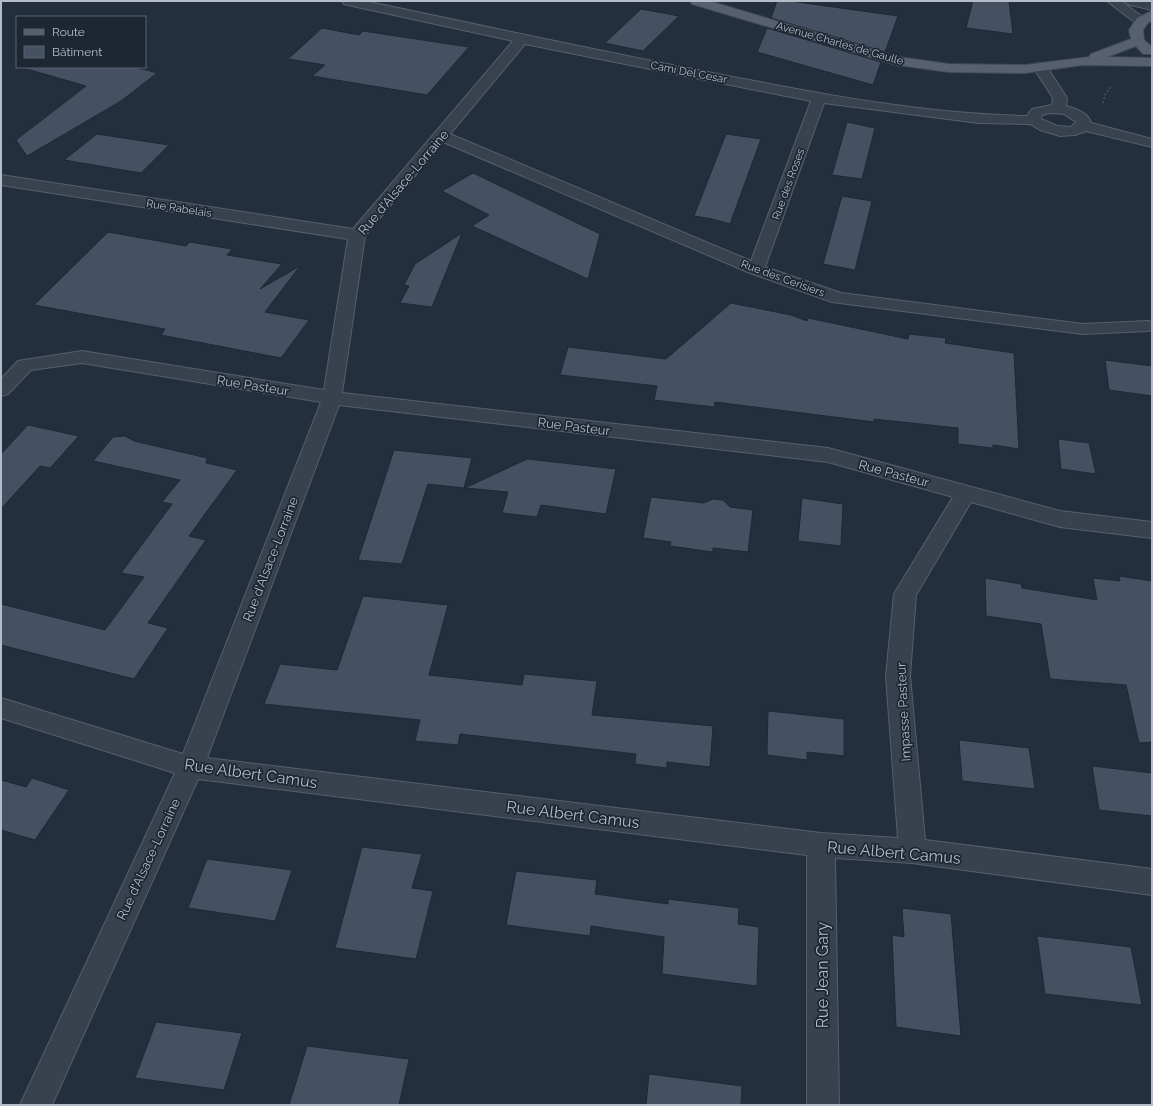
<svg xmlns="http://www.w3.org/2000/svg" width="1153" height="1106" font-family="Raleway,sans-serif">
  <rect width="100%" height="100%" fill="#242f3e"/>
  <g fill="#455162" stroke="#1f2835">
    <path d="M 777,1 L 790,1 L 898,16 L 885,52 L 771,18 Z"/>
    <path d="M 973,1 L 1009,1 L 1013,34 L 966,28 Z"/>
    <path d="M 641,9 L 679,16 L 643,51 L 605,43 Z"/>
    <path d="M 322,28 L 359,35 L 363,31 L 469,47 L 427,95 L 312,76 L 325,65 L 288,59 Z"/>
    <path d="M 767,28 L 881,62 L 873,85 L 757,52 Z"/>
    <path d="M 20,67 L 135,67 L 157,73 L 121,101 L 27,156 L 16,140 L 86,86 Z"/>
    <path d="M 847,122 L 875,128 L 862,179 L 832,175 Z"/>
    <path d="M 97,134 L 169,145 L 141,173 L 64,160 Z"/>
    <path d="M 726,134 L 761,139 L 730,224 L 712,219 L 694,216 Z"/>
    <path d="M 473,173 L 600,234 L 588,279 L 472,226 L 489,215 L 442,191 Z"/>
    <path d="M 842,196 L 872,201 L 855,270 L 823,264 Z"/>
    <path d="M 108,232 L 186,246 L 190,242 L 232,249 L 227,255 L 282,264 L 260,289 L 300,266 L 265,312 L 309,320 L 281,358 L 161,335 L 165,329 L 34,305 Z"/>
    <path d="M 462,233 L 432,307 L 400,303 L 409,286 L 404,285 L 415,264 Z"/>
    <path d="M 731,303 L 791,315 L 807,321 L 808,318 L 908,339 L 909,334 L 946,338 L 945,343 L 1014,353 L 1019,449 L 993,445 L 993,448 L 958,444 L 958,428 L 874,419 L 874,422 L 715,402 L 714,407 L 654,400 L 657,386 L 560,375 L 568,347 L 666,359 Z"/>
    <path d="M 1105,360 L 1152,366 L 1152,396 L 1109,390 Z"/>
    <path d="M 28,425 L 79,436 L 50,468 L 40,466 L 1,509 L 1,454 Z"/>
    <path d="M 125,436 L 134,441 L 207,458 L 206,463 L 237,470 L 189,536 L 206,540 L 148,623 L 168,628 L 134,679 L 1,645 L 1,604 L 105,630 L 144,577 L 121,573 L 172,504 L 162,502 L 180,480 L 93,461 L 113,437 Z"/>
    <path d="M 1058,439 L 1089,443 L 1096,474 L 1061,469 Z"/>
    <path d="M 394,450 L 472,458 L 464,488 L 428,484 L 402,564 L 358,560 Z"/>
    <path d="M 527,459 L 616,469 L 606,514 L 541,505 L 537,517 L 502,513 L 508,492 L 465,488 Z"/>
    <path d="M 651,497 L 704,503 L 713,499 L 723,500 L 730,507 L 753,510 L 748,552 L 713,548 L 713,552 L 670,546 L 671,542 L 643,538 Z"/>
    <path d="M 802,498 L 843,504 L 841,546 L 798,541 Z"/>
    <path d="M 1119,576 L 1152,581 L 1152,742 L 1139,743 L 1126,685 L 1050,679 L 1041,624 L 986,616 L 985,578 L 1021,584 L 1022,588 L 1097,600 L 1093,578 L 1120,581 Z"/>
    <path d="M 363,596 L 448,605 L 429,675 L 522,685 L 524,674 L 597,681 L 592,715 L 713,726 L 710,767 L 667,762 L 667,768 L 635,764 L 636,754 L 460,734 L 458,745 L 415,741 L 420,720 L 264,704 L 280,664 L 337,670 Z"/>
    <path d="M 768,711 L 844,719 L 844,756 L 807,752 L 807,760 L 767,755 Z"/>
    <path d="M 959,740 L 1029,748 L 1035,789 L 962,781 Z"/>
    <path d="M 1092,766 L 1152,773 L 1152,816 L 1099,810 Z"/>
    <path d="M 32,778 L 69,790 L 35,840 L 1,830 L 1,780 L 26,787 Z"/>
    <path d="M 362,847 L 422,854 L 412,888 L 433,891 L 416,959 L 335,948 Z"/>
    <path d="M 207,859 L 292,870 L 275,921 L 188,908 Z"/>
    <path d="M 516,871 L 597,880 L 595,894 L 668,904 L 668,899 L 739,908 L 738,924 L 759,927 L 757,986 L 662,974 L 664,937 L 591,926 L 590,936 L 506,925 Z"/>
    <path d="M 902,908 L 951,914 L 961,1036 L 896,1027 L 892,935 L 904,937 Z"/>
    <path d="M 1037,936 L 1131,947 L 1142,1005 L 1045,994 Z"/>
    <path d="M 156,1022 L 242,1033 L 224,1090 L 135,1078 Z"/>
    <path d="M 307,1046 L 409,1059 L 399,1105 L 289,1105 Z"/>
    <path d="M 649,1074 L 742,1086 L 741,1105 L 646,1105 Z"/>
  </g>
  <g fill="none" stroke-linecap="round" stroke-linejoin="round">
    <g stroke="#565f6c" stroke-width="2">
      <g id="minor">
        <path d="M 342,1 L 365,1 C 478,25 590,49 703,71 C 810,92 918,114 1027,116 L 1032,109 L 1052,105 L 1053,98 L 1033,67 L 1035,64 L 1040,63 L 1045,64 L 1067,98 L 1066,106 C 1076,109 1089,113 1091,123 L 1152,139 L 1152,147 L 1086,131 L 1075,135 L 1060,136 L 1040,130 L 1030,124 L 979,123 L 824,103 L 765,267 L 841,293 L 1083,324 L 1148,321 L 1152,322 L 1152,330 L 1148,331 L 1083,334 L 832,302 L 750,273 L 443,142 L 365,236 L 342,393 L 828,448 L 1060,511 L 1152,522 L 1152,538 L 1060,527 L 971,502 L 916,595 L 910,676 L 925,840 L 1152,869 L 1152,895 L 912,863 L 835,858 L 839,1105 L 807,1105 L 807,855 L 198,779 L 52,1105 L 20,1105 L 175,773 L 1,718 L 1,698 L 183,754 L 321,402 L 82,363 L 31,370 L 8,394 L 1,396 L 1,379 L 18,361 L 82,351 L 324,390 L 348,239 L 1,185 L 1,175 L 353,229 L 513,41 L 348,5 L 344,4 ZM 525,44 L 811,101 L 751,261 L 450,134 ZM 1050,113 L 1064,114 L 1076,122 L 1071,127 L 1057,126 L 1041,119 L 1042,115 ZM 339,405 L 828,462 L 953,497 L 894,594 L 886,676 L 898,838 L 821,833 L 207,758 Z"/>
        <path d="M 1107,1 L 1121,1 L 1148,21 L 1147,24 L 1137,24 Z"/>
        <path d="M 1125,1 L 1152,2 L 1152,10 L 1127,4 Z"/>
      </g>
    </g>
    <g stroke="#414a57" stroke-width="2">
      <path id="major" d="M 690,1 L 709,1 L 898,57 L 949,64 L 1025,65 L 1089,57 L 1091,54 L 1131,39 L 1129,30 L 1137,18 L 1152,11 L 1152,20 L 1147,24 L 1143,30 L 1144,40 L 1152,47 L 1152,54 L 1143,54 L 1136,46 L 1107,57 L 1152,58 L 1152,66 L 1083,65 L 1025,73 L 949,72 L 897,65 L 692,4 Z"/>
    </g>
    <path stroke="#44595c" stroke-width="1.5" stroke-dasharray="2 2" stroke-linecap="butt" d="M 1103,103 L 1105,95 L 1112,85"/>
    <use href="#minor" fill="#38414e" fill-rule="evenodd"/>
    <use href="#major" fill="#56606e" fill-rule="evenodd"/>
  </g>
  <g text-anchor="middle" stroke-width="3.5" stroke-linejoin="round" paint-order="stroke">
    <g font-size="11" fill="#b4bcc9" stroke="#1d2633">
      <text transform="translate(840 43) rotate(16)" y="4">Avenue Charles de Gaulle</text>
      <text transform="translate(689 72) rotate(11)" y="4">Cami Del Cesar</text>
      <text transform="translate(788 184) rotate(-70)" y="4">Rue des Roses</text>
      <text transform="translate(179 208) rotate(9)" y="4">Rue Rabelais</text>
      <text transform="translate(783 278) rotate(20)" y="4">Rue des Cerisiers</text>
    </g>
    <g font-size="13" fill="#b4bcc9" stroke="#1d2633">
      <text transform="translate(403 182) rotate(-50)" y="5">Rue d'Alsace-Lorraine</text>
      <text transform="translate(253 385) rotate(9)" y="5">Rue Pasteur</text>
      <text transform="translate(574 426) rotate(7)" y="5">Rue Pasteur</text>
      <text transform="translate(894 473) rotate(15)" y="5">Rue Pasteur</text>
      <text transform="translate(270 559) rotate(-69)" y="5">Rue d'Alsace-Lorraine</text>
      <text transform="translate(903 712) rotate(-93)" y="5">Impasse Pasteur</text>
      <text transform="translate(148 859) rotate(-65)" y="5">Rue d'Alsace-Lorraine</text>
    </g>
    <g font-size="16" fill="#b4bcc9" stroke="#1d2633">
      <text transform="translate(251 773) rotate(8)" y="6">Rue Albert Camus</text>
      <text transform="translate(573 814) rotate(7)" y="6">Rue Albert Camus</text>
      <text transform="translate(894 852) rotate(5)" y="6">Rue Albert Camus</text>
      <text transform="translate(822 975) rotate(-90)" y="6">Rue Jean Gary</text>
    </g>
  </g>
  <rect width="1153" height="1106" fill="none" stroke="#b4bcc9" stroke-width="4"/>
  <rect x="16" y="16" width="130" height="52" fill="#1d2633" stroke="#59626f"/>
  <rect x="24" y="29" width="20" height="6" fill="#56606e" stroke="#59626f"/>
  <text x="52" y="36" font-size="12" fill="#b4bcc9">Route</text>
  <rect x="24" y="46" width="20" height="12" fill="#455162" stroke="#59626f"/>
  <text x="52" y="56" font-size="12" fill="#b4bcc9">Bâtiment</text>
</svg>
